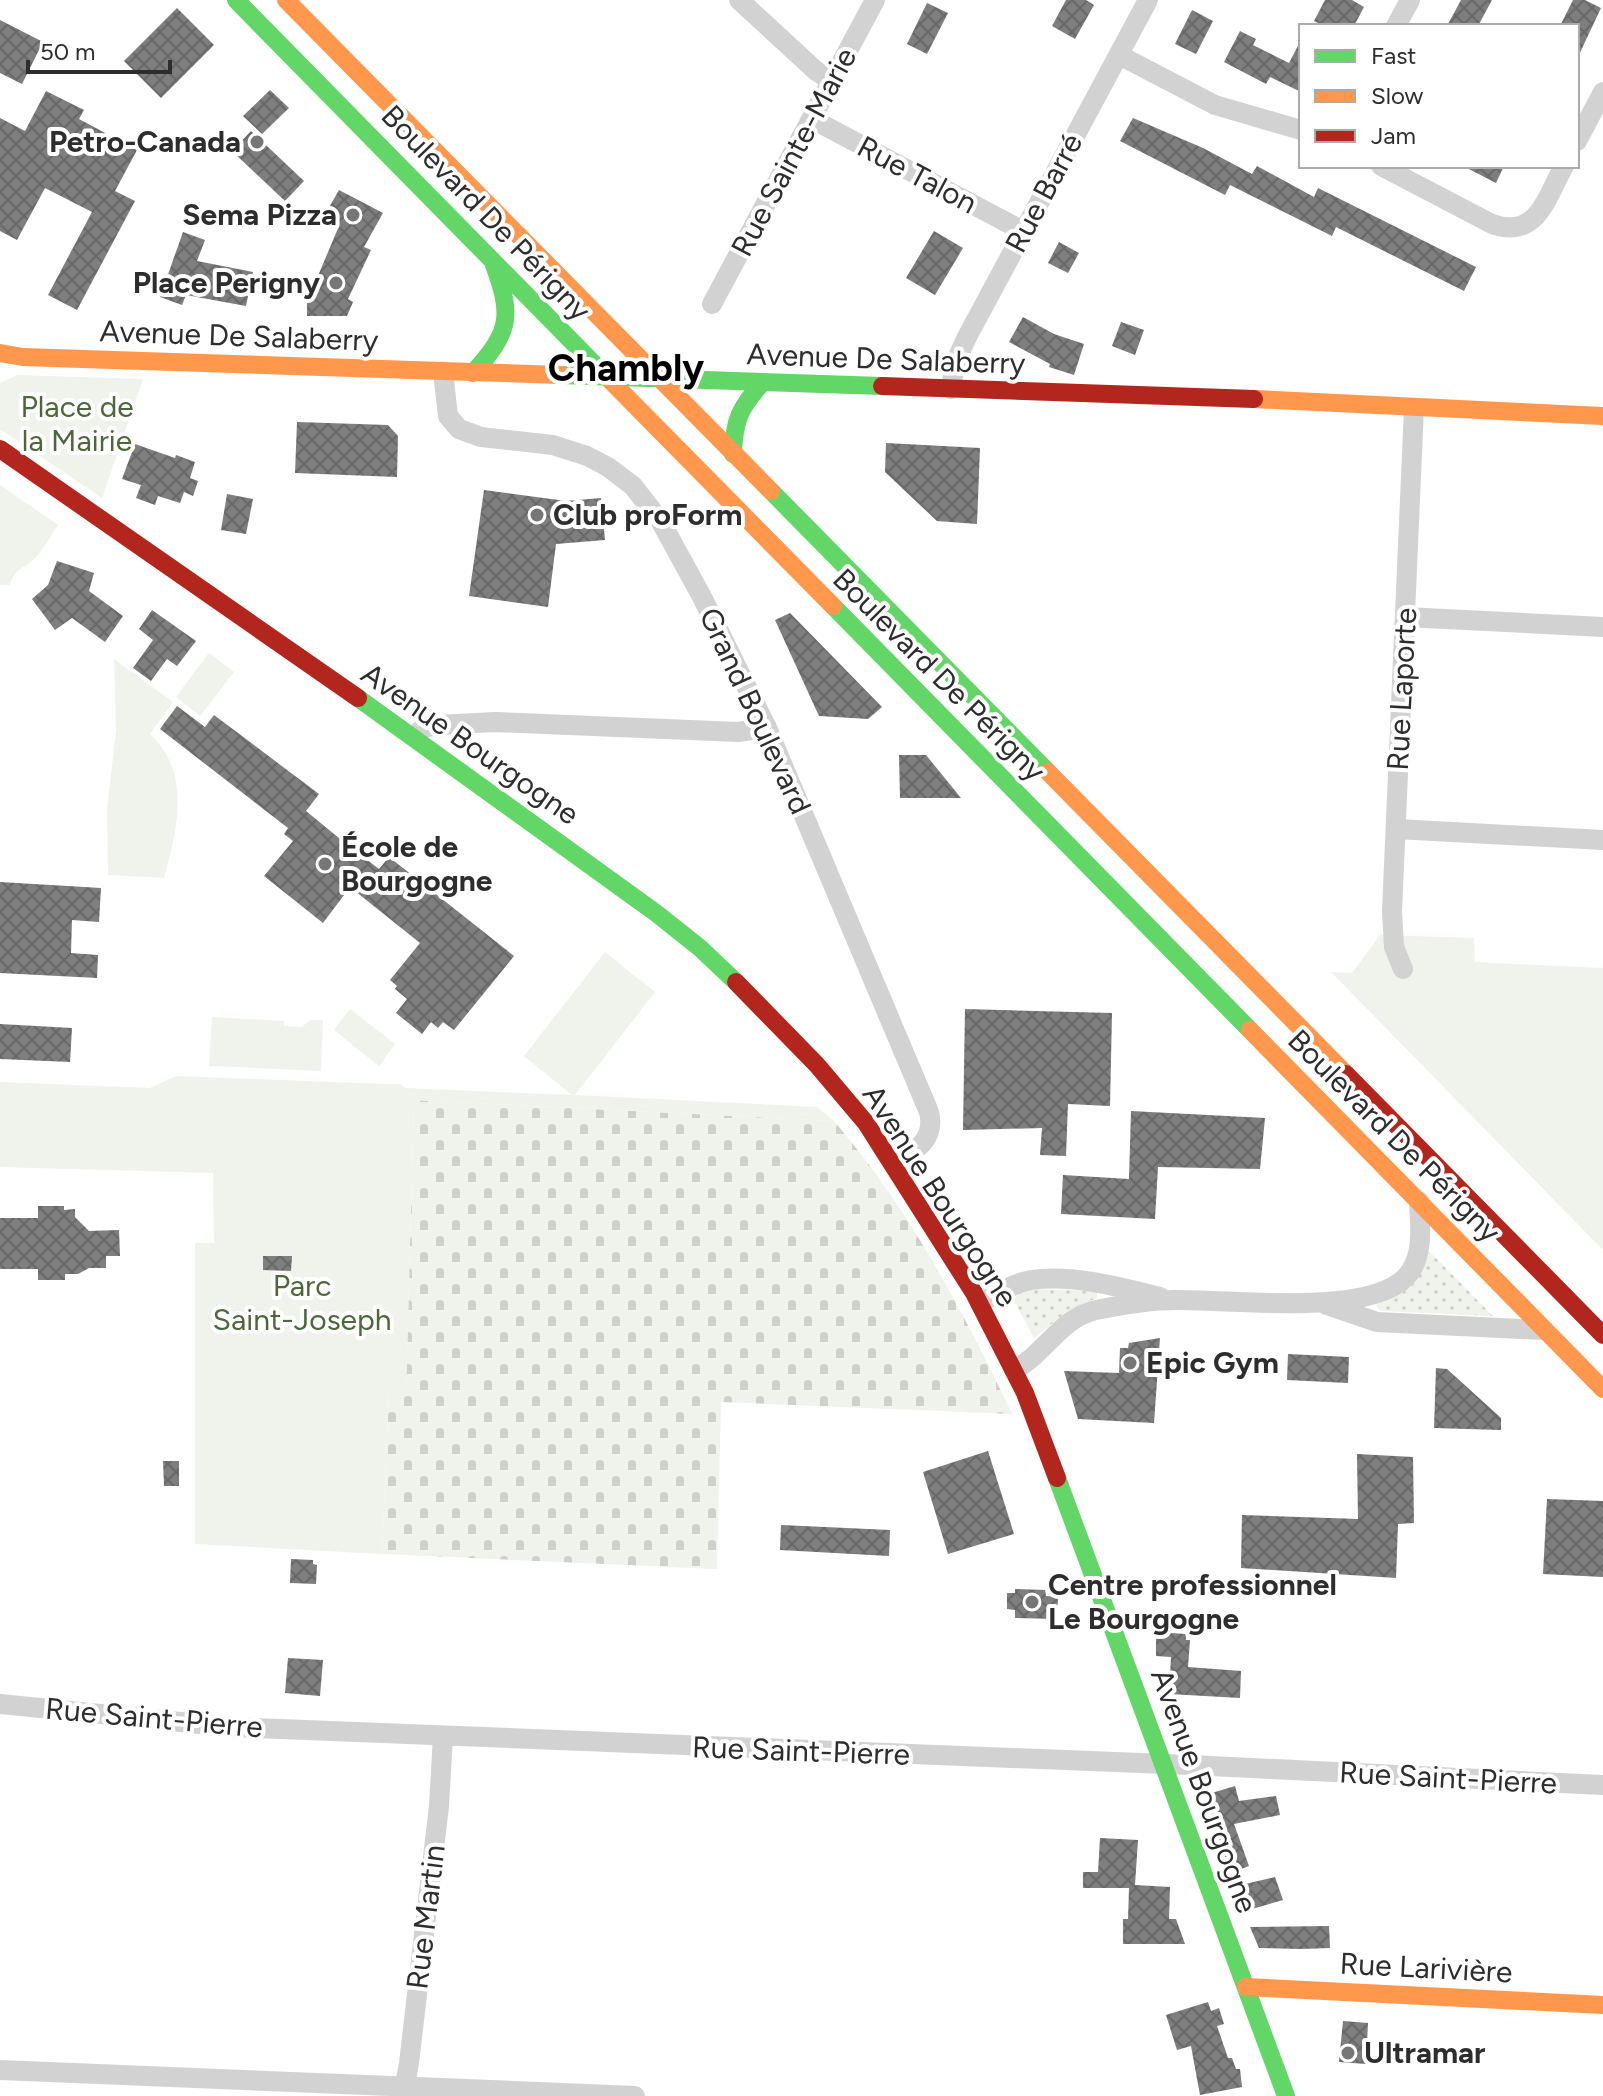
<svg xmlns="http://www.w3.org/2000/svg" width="1603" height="2096" font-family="Figtree,sans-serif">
  <defs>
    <pattern id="grass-dots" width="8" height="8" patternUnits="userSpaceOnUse" patternTransform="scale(2)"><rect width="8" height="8" fill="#eff3eb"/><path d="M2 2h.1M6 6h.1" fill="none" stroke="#cdd1ca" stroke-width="1.8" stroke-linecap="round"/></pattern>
    <pattern id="cemetery-stones" width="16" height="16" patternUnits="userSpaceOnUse" patternTransform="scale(2)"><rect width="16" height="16" fill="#eff3eb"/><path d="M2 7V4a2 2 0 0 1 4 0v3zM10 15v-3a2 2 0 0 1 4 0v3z" fill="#cdd1ca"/></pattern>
    <pattern id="building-cross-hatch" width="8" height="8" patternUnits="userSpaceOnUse" patternTransform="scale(2)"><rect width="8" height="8" fill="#7e7e7e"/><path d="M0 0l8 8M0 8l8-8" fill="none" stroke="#686868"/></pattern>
  </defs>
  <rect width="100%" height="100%" fill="#fff"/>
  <g fill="url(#grass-dots)">
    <path d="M 1429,1252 L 1432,1254 L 1493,1316 L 1381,1311 L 1376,1306 C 1381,1300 1390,1298 1398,1293 C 1415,1285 1424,1270 1429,1252 Z"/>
    <path d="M 1028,1289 L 1097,1291 L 1097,1298 L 1069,1310 L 1034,1338 L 1013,1299 L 1021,1291 Z"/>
  </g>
  <path fill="url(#cemetery-stones)" d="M 414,1100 L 834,1121 C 909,1208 963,1311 1012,1414 L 721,1402 L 717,1569 L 382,1554 L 389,1391 L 406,1391 Z"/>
  <g fill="#eff3eb">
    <path d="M 17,375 L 143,379 L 102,498 L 0,429 L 0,383 Z"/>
    <path d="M 0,485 L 58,525 C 51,536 44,548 35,558 C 25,569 13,568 10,585 L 0,585 Z"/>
    <path d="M 209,653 L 234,672 L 200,716 L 176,697 Z"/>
    <path d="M 114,659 L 173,702 L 150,734 C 192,773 177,830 164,878 L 108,875 L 107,810 L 116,731 Z"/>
    <path d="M 1380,935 L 1474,938 L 1475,962 L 1603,968 L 1603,1250 L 1331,972 L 1352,973 Z"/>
    <path d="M 605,952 L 655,992 L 575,1095 L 817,1107 L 834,1121 L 414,1100 L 406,1391 L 389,1391 L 382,1554 L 195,1544 L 195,1243 L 214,1243 L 213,1173 L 0,1167 L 0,1082 L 150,1088 L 176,1076 L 385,1084 L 401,1084 L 405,1088 L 572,1095 L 524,1056 Z"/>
    <path d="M 350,1009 L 395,1044 L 379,1066 L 334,1030 Z"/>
    <path d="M 212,1017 L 284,1021 L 284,1026 L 302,1027 L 310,1020 L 323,1020 L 321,1071 L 209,1066 Z"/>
  </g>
  <g fill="url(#building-cross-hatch)">
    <path d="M 1066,0 L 1086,0 L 1094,5 L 1075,39 L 1052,26 Z"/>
    <path d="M 1325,0 L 1352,0 L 1364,7 L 1354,26 L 1324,26 L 1314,21 Z"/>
    <path d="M 1461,0 L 1492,0 L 1478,26 L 1447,26 Z"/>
    <path d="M 1573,0 L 1585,0 L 1601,8 L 1577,59 L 1577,26 L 1560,26 Z"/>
    <path d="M 927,3 L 948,13 L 927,54 L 907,44 Z"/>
    <path d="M 177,8 L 214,45 L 161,98 L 124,61 Z"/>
    <path d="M 1192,10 L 1213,21 L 1196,54 L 1175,44 Z"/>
    <path d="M 0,20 L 43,42 L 22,84 L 0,73 Z"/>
    <path d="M 1240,31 L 1256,39 L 1253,45 L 1289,63 L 1301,40 L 1301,92 L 1270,77 L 1266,84 L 1224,62 Z"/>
    <path d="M 270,90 L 289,108 L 262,134 L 243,116 Z"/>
    <path d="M 46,91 L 84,110 L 79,119 L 137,150 L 115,191 L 135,201 L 77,310 L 48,295 L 92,212 L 45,188 L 17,240 L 0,231 L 0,118 L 25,131 Z"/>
    <path d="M 1133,118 L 1203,148 L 1252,174 L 1257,166 L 1314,197 L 1318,188 L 1476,267 L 1464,291 L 1336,227 L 1332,236 L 1230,185 L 1225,195 L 1120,141 Z"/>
    <path d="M 251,131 L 304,181 L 285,201 L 232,151 Z"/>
    <path d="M 1463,166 L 1504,166 L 1496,183 Z"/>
    <path d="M 339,190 L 383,213 L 364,247 L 371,250 L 348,299 L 353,302 L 347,316 L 307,316 L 307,302 L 339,226 L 323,218 Z"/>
    <path d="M 934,231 L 963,248 L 935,295 L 906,278 Z"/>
    <path d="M 183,232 L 205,240 L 197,261 L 253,272 L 246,306 L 186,295 L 182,305 L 160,297 Z"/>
    <path d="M 1059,242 L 1079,253 L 1068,273 L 1048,263 Z"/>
    <path d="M 1023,317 L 1054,334 L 1084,344 L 1074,375 L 1049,367 L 1050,364 L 1009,342 Z"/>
    <path d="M 1121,322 L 1144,330 L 1135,355 L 1112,346 Z"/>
    <path d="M 297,422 L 388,425 L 398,436 L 397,477 L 295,473 Z"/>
    <path d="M 886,443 L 980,448 L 977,524 L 937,521 L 885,472 Z"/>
    <path d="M 135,444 L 175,458 L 176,455 L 195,462 L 190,478 L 198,481 L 193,496 L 184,492 L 180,503 L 158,496 L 155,505 L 136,498 L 141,485 L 122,479 Z"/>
    <path d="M 484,490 L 566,501 L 601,498 L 605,540 L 556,544 L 548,607 L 469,596 Z"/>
    <path d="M 227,494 L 253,499 L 246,534 L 221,530 Z"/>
    <path d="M 57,561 L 94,573 L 89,591 L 123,616 L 105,642 L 72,618 L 55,630 L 32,599 L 48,585 Z"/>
    <path d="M 152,610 L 196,641 L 177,666 L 167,659 L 151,681 L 133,668 L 153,640 L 139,629 Z"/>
    <path d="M 790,613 L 882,707 L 868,719 L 819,716 L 775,620 Z"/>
    <path d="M 177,706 L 205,727 L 214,715 L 319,794 L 306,811 L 345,843 L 379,869 L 389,857 L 514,956 L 454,1030 L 443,1022 L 438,1028 L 431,1022 L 422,1034 L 396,1013 L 407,999 L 395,989 L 397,986 L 390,980 L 420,943 L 350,887 L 323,923 L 264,876 L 293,841 L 284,834 L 288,828 L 160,729 Z"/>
    <path d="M 899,755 L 926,755 L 961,798 L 900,798 Z"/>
    <path d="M 0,882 L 101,888 L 99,922 L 72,920 L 71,953 L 98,955 L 97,978 L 0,973 Z"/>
    <path d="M 965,1009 L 1112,1013 L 1110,1106 L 1068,1104 L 1066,1156 L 1040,1155 L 1042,1128 L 963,1130 Z"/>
    <path d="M 0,1024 L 72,1028 L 70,1062 L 0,1059 Z"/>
    <path d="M 1131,1111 L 1265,1118 L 1260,1169 L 1158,1167 L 1155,1219 L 1061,1214 L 1063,1175 L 1129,1179 Z"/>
    <path d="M 38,1206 L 64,1206 L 64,1210 L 75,1209 L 75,1217 L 89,1231 L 119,1230 L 120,1256 L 106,1256 L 106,1268 L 89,1268 L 78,1274 L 65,1274 L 65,1280 L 38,1280 L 38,1269 L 0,1269 L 0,1218 L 38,1218 Z"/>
    <path d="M 263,1256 L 292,1256 L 291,1271 L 263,1270 Z"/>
    <path d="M 1160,1338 L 1154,1423 L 1078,1419 L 1064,1371 L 1119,1373 L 1120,1348 L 1128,1348 L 1129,1343 Z"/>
    <path d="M 1288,1354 L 1349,1357 L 1348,1383 L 1287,1380 Z"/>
    <path d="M 1436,1368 L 1447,1369 L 1501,1418 L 1501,1430 L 1434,1428 Z"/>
    <path d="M 988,1451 L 1014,1534 L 948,1554 L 923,1472 Z"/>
    <path d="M 1357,1454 L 1413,1457 L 1414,1523 L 1398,1524 L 1396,1578 L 1241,1568 L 1242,1515 L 1358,1519 Z"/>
    <path d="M 163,1461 L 179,1461 L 179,1486 L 164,1486 Z"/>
    <path d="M 1547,1499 L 1603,1501 L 1603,1577 L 1543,1574 Z"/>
    <path d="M 781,1525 L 890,1530 L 889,1556 L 780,1550 Z"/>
    <path d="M 291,1559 L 313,1560 L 313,1564 L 317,1565 L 316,1584 L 290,1583 Z"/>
    <path d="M 1015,1589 L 1045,1590 L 1046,1596 L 1058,1597 L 1057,1619 L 1015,1618 L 1015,1610 L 1007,1609 L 1007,1593 L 1015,1593 Z"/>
    <path d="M 1156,1632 L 1186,1634 L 1186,1640 L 1190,1640 L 1188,1667 L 1241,1671 L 1240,1698 L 1169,1694 L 1171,1657 L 1156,1656 Z"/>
    <path d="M 288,1658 L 323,1660 L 320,1696 L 285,1693 Z"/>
    <path d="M 1235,1786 L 1239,1801 L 1276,1796 L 1280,1815 L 1234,1824 L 1249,1866 L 1234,1872 L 1228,1856 L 1225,1857 L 1205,1795 Z"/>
    <path d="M 1100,1838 L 1138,1840 L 1135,1885 L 1170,1887 L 1169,1919 L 1176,1919 L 1185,1944 L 1123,1944 L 1123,1919 L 1128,1919 L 1129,1888 L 1083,1888 L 1083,1872 L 1098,1872 Z"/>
    <path d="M 1275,1877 L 1283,1900 L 1252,1909 L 1245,1884 Z"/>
    <path d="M 1329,1926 L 1330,1948 L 1301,1949 L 1259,1948 L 1250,1927 Z"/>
    <path d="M 1208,2002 L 1211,2011 L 1219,2008 L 1224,2024 L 1217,2026 L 1228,2058 L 1232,2058 L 1236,2069 L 1240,2069 L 1242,2087 L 1200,2095 L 1191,2046 L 1177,2050 L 1166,2015 Z"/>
    <path d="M 1343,2021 L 1368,2023 L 1366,2064 L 1339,2062 Z"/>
  </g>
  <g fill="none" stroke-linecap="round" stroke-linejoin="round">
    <g stroke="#d2d2d2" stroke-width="20">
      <path d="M 739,0 L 815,70 L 831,81"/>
      <path d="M 1396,26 L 1410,0"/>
      <path d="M 1119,55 L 1215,105 L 1301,130"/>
      <path d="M 812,119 L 1023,231"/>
      <path d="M 1577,141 L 1603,92"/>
      <path d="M 1381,166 L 1492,224 C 1537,240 1546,198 1564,166"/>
      <path d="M 712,304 L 875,0"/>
      <path d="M 443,372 L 448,416 L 459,429 L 481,437 L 553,445 L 587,456 L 608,467 L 633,486 L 661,522 L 702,597 L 767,728 L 929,1112 C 936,1140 915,1151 894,1164"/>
      <path d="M 951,389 L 955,363 L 967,337 L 1148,0"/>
      <path d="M 1405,617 L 1603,627"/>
      <path d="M 414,737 L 423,728 L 438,725 L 495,722 L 738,732 L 767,728"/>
      <path d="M 1396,829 L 1603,840"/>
      <path d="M 1403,969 L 1394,947 L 1392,911 L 1414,408"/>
      <path d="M 980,1303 C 996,1294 1013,1283 1031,1280 C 1072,1274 1120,1287 1160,1297"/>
      <path d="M 1327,1305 L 1377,1322 L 1544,1330"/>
      <path d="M 1014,1370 C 1045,1354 1060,1318 1096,1310 C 1121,1305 1150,1300 1175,1300 C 1228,1299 1378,1319 1410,1272 C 1424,1252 1420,1224 1419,1201"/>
      <path d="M 0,1704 L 230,1727 L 1190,1765 L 1603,1785"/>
      <path d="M 0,2070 L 635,2096"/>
      <path d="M 403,2096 L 409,2063 L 439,1806 L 443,1736"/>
    </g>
    <g stroke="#63d668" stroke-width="18">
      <path d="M 236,0 L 604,374"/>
      <path d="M 473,373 C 510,332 513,317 494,265"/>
      <path d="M 561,375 L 882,386"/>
      <path d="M 733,454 C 734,420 740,407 763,382"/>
      <path d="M 771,491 L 1048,772"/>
      <path d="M 833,606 L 1250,1030"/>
      <path d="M 358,698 L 656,913 L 700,948 L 736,982"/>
      <path d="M 1057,1478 L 1286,2096"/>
    </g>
    <g stroke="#ff974d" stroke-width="18">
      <path d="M 286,0 L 771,491"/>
      <path d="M 0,353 L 23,357 L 561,375"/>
      <path d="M 604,374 L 833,606"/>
      <path d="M 1254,399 L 1603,416"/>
      <path d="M 1048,772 L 1346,1074"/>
      <path d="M 1250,1030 L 1603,1389"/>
      <path d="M 1246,1987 L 1603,2005"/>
    </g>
    <g stroke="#b3261e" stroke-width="18">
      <path d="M 882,386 L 1254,399"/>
      <path d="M 0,449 L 358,698"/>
      <path d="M 736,982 L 817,1065 L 866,1123 L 974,1293 L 1025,1393 L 1057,1478"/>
      <path d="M 1346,1074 L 1603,1335"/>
    </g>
  </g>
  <g fill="#767676" stroke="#fff" stroke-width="3">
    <circle cx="257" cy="142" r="8"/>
    <circle cx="353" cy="215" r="8"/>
    <circle cx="336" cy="283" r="8"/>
    <circle cx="537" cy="515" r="8"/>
    <circle cx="325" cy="864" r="8"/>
    <circle cx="1130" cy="1363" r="8"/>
    <circle cx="1032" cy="1602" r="8"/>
    <circle cx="1348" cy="2053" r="8"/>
  </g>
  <g text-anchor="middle" stroke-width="8" stroke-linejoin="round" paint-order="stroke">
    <g font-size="30" font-weight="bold" fill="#2d2d2d" stroke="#fff" text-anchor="start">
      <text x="241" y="152" text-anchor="end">Petro-Canada</text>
      <text x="337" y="225" text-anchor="end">Sema Pizza</text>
      <text x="320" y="293" text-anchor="end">Place Perigny</text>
      <text x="553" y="525">Club proForm</text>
      <text x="341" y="857">École de<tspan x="341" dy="34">Bourgogne</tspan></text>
      <text x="1146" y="1373">Epic Gym</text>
      <text x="1048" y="1595">Centre professionnel<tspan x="1048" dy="34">Le Bourgogne</tspan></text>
      <text x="1364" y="2063">Ultramar</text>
    </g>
    <g font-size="30" fill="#2d2d2d" stroke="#fff">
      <text transform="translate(794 152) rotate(-62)" y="10">Rue Sainte-Marie</text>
      <text transform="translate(917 175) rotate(28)" y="10">Rue Talon</text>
      <text transform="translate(1044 193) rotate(-62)" y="10">Rue Barré</text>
      <text transform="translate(486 213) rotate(46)" y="10">Boulevard De Périgny</text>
      <text transform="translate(239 336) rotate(2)" y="10">Avenue De Salaberry</text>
      <text transform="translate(886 359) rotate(2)" y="10">Avenue De Salaberry</text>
      <text transform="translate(939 675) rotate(45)" y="10">Boulevard De Périgny</text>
      <text transform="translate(1402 689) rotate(-87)" y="10">Rue Laporte</text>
      <text transform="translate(755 711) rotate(65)" y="10">Grand Boulevard</text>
      <text transform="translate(470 744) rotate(35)" y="10">Avenue Bourgogne</text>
      <text transform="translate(1394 1136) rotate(45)" y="10">Boulevard De Périgny</text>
      <text transform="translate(940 1196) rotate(57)" y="10">Avenue Bourgogne</text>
      <text transform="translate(154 1718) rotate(5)" y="10">Rue Saint-Pierre</text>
      <text transform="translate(801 1751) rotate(2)" y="10">Rue Saint-Pierre</text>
      <text transform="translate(1448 1778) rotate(3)" y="10">Rue Saint-Pierre</text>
      <text transform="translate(1204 1791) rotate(70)" y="10">Avenue Bourgogne</text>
      <text transform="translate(426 1917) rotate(-83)" y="10">Rue Martin</text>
      <text transform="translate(1426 1968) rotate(3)" y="10">Rue Larivière</text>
    </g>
    <g font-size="30" fill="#4d673b" stroke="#fff">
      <text x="77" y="417">Place de<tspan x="77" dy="34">la Mairie</tspan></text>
      <text x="302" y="1296">Parc<tspan x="302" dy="34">Saint-Joseph</tspan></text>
    </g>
    <g font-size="38" font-weight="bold" fill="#000" stroke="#fff">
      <text x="626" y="381">Chambly</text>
    </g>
  </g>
  <rect x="1299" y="24" width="280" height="144" fill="#ffffff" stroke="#ababab" stroke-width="2"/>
  <rect x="1315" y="50" width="40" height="12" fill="#63d668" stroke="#ababab" stroke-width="2"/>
  <text x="1371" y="64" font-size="24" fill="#2d2d2d">Fast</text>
  <rect x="1315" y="90" width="40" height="12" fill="#ff974d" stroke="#ababab" stroke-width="2"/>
  <text x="1371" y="104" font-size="24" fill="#2d2d2d">Slow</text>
  <rect x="1315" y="130" width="40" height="12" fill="#b3261e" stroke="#ababab" stroke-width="2"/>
  <text x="1371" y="144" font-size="24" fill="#2d2d2d">Jam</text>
  <path d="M28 60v12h142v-12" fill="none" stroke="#2d2d2d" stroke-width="4"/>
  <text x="40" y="60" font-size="24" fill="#2d2d2d" stroke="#ffffff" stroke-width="6" paint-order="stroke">50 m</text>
</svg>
